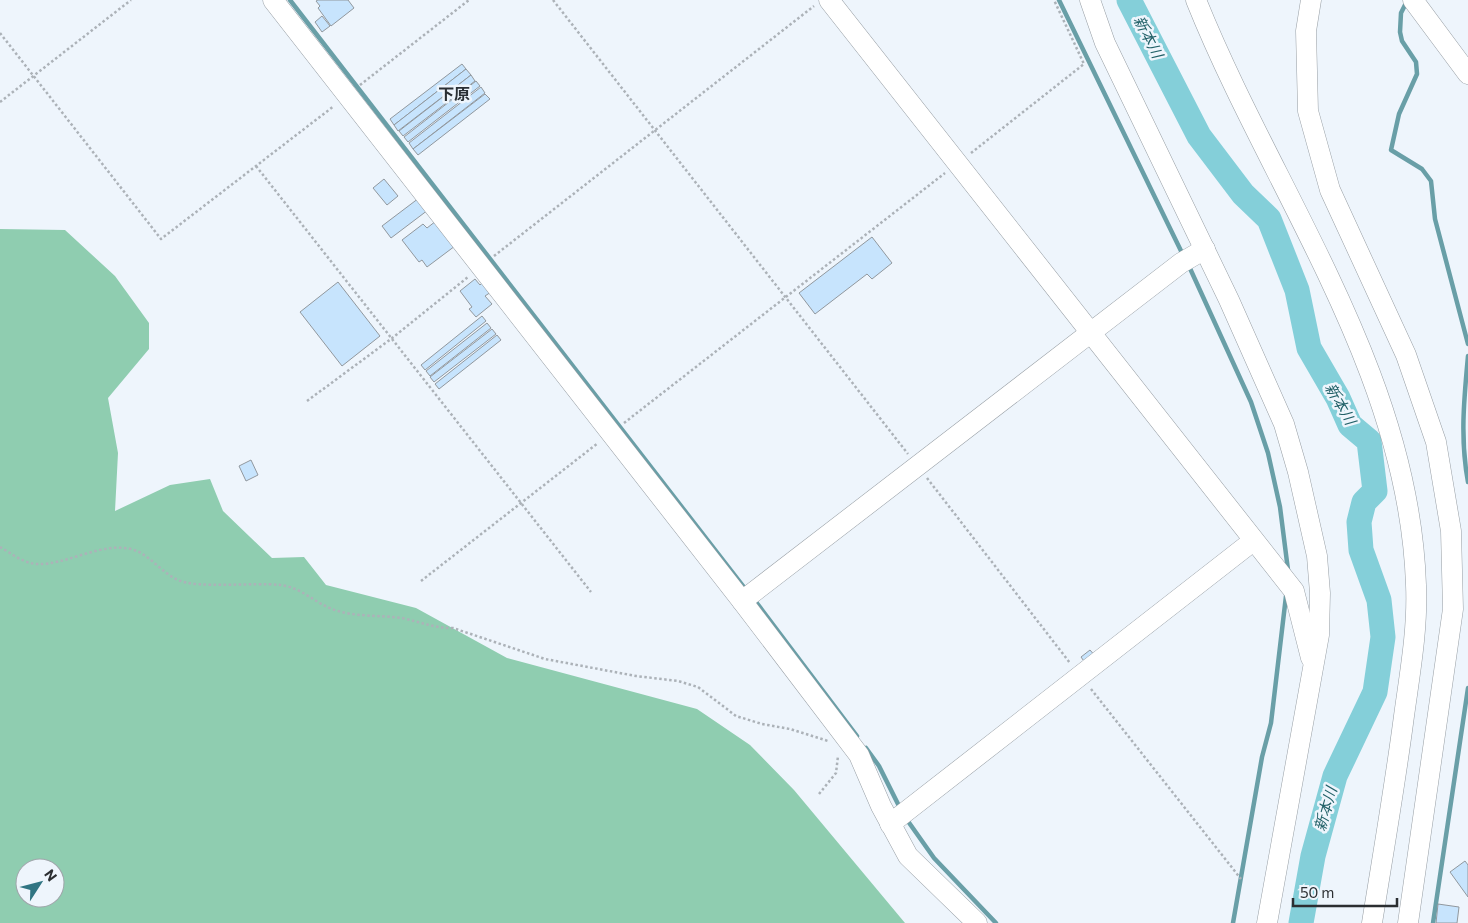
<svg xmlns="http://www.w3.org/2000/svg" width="1468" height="923" font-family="Commissioner,'Noto Sans JP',sans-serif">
  <rect width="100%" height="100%" fill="#eef5fc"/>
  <path fill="#8fcdb0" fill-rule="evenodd" d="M 0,229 L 65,230 L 115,276 L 149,323 L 149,349 L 108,398 L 118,453 L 115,511 L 170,485 L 210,479 L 223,511 L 272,558 L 304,557 L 326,585 L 416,608 L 507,658 L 697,709 L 750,745 L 794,790 L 905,923 L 0,923 ZM 25,868 L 55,868 L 55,898 L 25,898 Z"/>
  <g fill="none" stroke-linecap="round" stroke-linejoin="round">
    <g stroke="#699fa7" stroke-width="4.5">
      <path d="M 290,0 L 746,590"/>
      <path d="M 1059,0 L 1183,255"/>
      <path d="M 1407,1 L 1401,13 L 1400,32 L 1402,41 L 1416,62 L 1417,74 L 1399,114 L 1391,150 L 1422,169 L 1431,181 L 1435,219 L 1468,344"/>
      <path d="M 1188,264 L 1251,402 L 1268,453 L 1280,507 L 1288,570"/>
      <path d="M 1468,356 C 1464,399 1460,439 1468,482"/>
      <path d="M 753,598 L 857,736"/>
      <path d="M 866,748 L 879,766 L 900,808"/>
      <path d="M 905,817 L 934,858 L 996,923"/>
      <path d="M 1233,923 L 1262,757 L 1271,723 L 1286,596"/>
      <path d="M 1433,923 L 1468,688"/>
    </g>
    <path stroke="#84cfd9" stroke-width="25" d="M 1129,0 L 1199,136 L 1243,194 L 1269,219 L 1297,290 L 1309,348 L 1338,398 L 1350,425 L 1369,441 L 1375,491 L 1364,502 L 1359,522 L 1361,550 L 1379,600 L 1383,637 L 1375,692 L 1335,776 L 1313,856 L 1301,923"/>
  </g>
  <g fill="#c7e4fd" stroke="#91989e">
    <path d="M 318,0 L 348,0 L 354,8 L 331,26 L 318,8 L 320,6 L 316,1 Z"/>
    <path d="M 322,16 L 330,26 L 322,32 L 315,22 Z"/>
    <path d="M 462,64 L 466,69 L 394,125 L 390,119 Z"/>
    <path d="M 466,69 L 471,75 L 398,131 L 394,125 Z"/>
    <path d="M 471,75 L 475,81 L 403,136 L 399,131 Z"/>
    <path d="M 476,81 L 480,86 L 408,142 L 404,137 Z"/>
    <path d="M 481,87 L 485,93 L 413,149 L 409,143 Z"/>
    <path d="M 485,94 L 490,99 L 418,155 L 413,149 Z"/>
    <path d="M 384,179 L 398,196 L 387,205 L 373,188 Z"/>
    <path d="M 419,198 L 428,210 L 391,238 L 382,226 Z"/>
    <path d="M 436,221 L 455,246 L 427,267 L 422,260 L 419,262 L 402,240 L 423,224 L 427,228 Z"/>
    <path d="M 872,237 L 892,263 L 872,279 L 867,274 L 815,314 L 799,293 Z"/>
    <path d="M 475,279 L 480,285 L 483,282 L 491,292 L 485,296 L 492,304 L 476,317 L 469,309 L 472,307 L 460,291 Z"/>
    <path d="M 338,282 L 380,336 L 342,366 L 300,312 Z"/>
    <path d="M 482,316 L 486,321 L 425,370 L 421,365 Z"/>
    <path d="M 487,323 L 491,328 L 430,376 L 426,371 Z"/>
    <path d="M 492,329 L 496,334 L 434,382 L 430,377 Z"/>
    <path d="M 497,335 L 501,340 L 439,389 L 435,384 Z"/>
    <path d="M 251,460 L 258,475 L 246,481 L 239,466 Z"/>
    <path d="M 1090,650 L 1096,657 L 1086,664 L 1081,657 Z"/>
    <path d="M 1465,861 L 1468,865 L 1468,897 L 1450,872 Z"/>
    <path d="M 1438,904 L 1459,907 L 1457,923 L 1436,923 Z"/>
  </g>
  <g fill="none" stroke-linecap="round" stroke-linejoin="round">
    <g stroke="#979ea4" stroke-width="21">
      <g id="minor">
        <path d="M 273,0 L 742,601 L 859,755 L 881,806 L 908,856 L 977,923"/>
        <path d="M 829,0 L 1294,591 L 1311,658"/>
        <path d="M 1090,0 L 1105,43 L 1229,300 L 1284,424 L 1298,472 L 1317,556 L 1320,593 L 1319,635 L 1267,923"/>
        <path d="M 1196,0 C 1273,192 1409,371 1416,585 C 1418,628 1410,672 1404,716 C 1395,785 1383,854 1372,923"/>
        <path d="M 1311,0 L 1306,31 L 1308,111 L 1330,190 L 1406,355 L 1436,442 L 1451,531 L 1453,609 L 1408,923"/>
        <path d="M 1413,0 L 1468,74"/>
        <path d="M 742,601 L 1181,263 L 1205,249"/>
        <path d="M 890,824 L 1253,541"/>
      </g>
    </g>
    <g stroke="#acb2b8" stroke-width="2.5" stroke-dasharray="2.5 2.5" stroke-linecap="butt">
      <path d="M 553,0 L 908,454"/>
      <path d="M 0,33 L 161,239 L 334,106"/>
      <path d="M 360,85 L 469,0"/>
      <path d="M 0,102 L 131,0"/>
      <path d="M 971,153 L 1084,64 L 1054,0"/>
      <path d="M 256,166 L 591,592"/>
      <path d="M 494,256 L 814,6"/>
      <path d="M 307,401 L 391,339 L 468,277"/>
      <path d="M 624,423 L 945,173"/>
      <path d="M 927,478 L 1070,663"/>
      <path d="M 0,547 C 11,553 24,564 38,564 C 66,565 101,542 131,549 C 150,554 160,572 178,580 C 197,589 255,582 280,585 C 302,587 316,605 338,611 C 358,617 381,615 402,618 C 420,622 434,628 453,628 L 545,659 L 636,676 L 678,681 L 698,687 L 736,716 L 762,724 L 790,729 L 828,741"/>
      <path d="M 421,581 L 598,443"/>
      <path d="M 1091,689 L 1241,879"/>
      <path d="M 819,794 L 836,773 L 838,756"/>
    </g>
    <use href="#minor" stroke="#fff" stroke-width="20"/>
  </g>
  <g text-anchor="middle" stroke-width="5" stroke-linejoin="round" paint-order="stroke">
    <g font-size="15" font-style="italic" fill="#226168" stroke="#eef5fc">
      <text transform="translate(1148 37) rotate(63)" y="5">新本川</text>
      <text transform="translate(1340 404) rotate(60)" y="5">新本川</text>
      <text transform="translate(1326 809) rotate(-74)" y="5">新本川</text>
    </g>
    <g font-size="16" font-weight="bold" fill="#292f34" stroke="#eef5fc">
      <text x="454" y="100">下原</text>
    </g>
  </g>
  <g transform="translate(40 883) rotate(54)"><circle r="24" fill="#eef5fc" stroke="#a0a5ab"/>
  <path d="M0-4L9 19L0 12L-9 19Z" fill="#307583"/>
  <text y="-8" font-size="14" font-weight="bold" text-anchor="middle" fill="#2b2e31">N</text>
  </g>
  <path d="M1293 898v8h104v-8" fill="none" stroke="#2b2e31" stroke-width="2.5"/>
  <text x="1300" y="898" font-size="15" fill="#2b2e31" stroke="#eef5fc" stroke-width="4" paint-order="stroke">50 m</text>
</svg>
